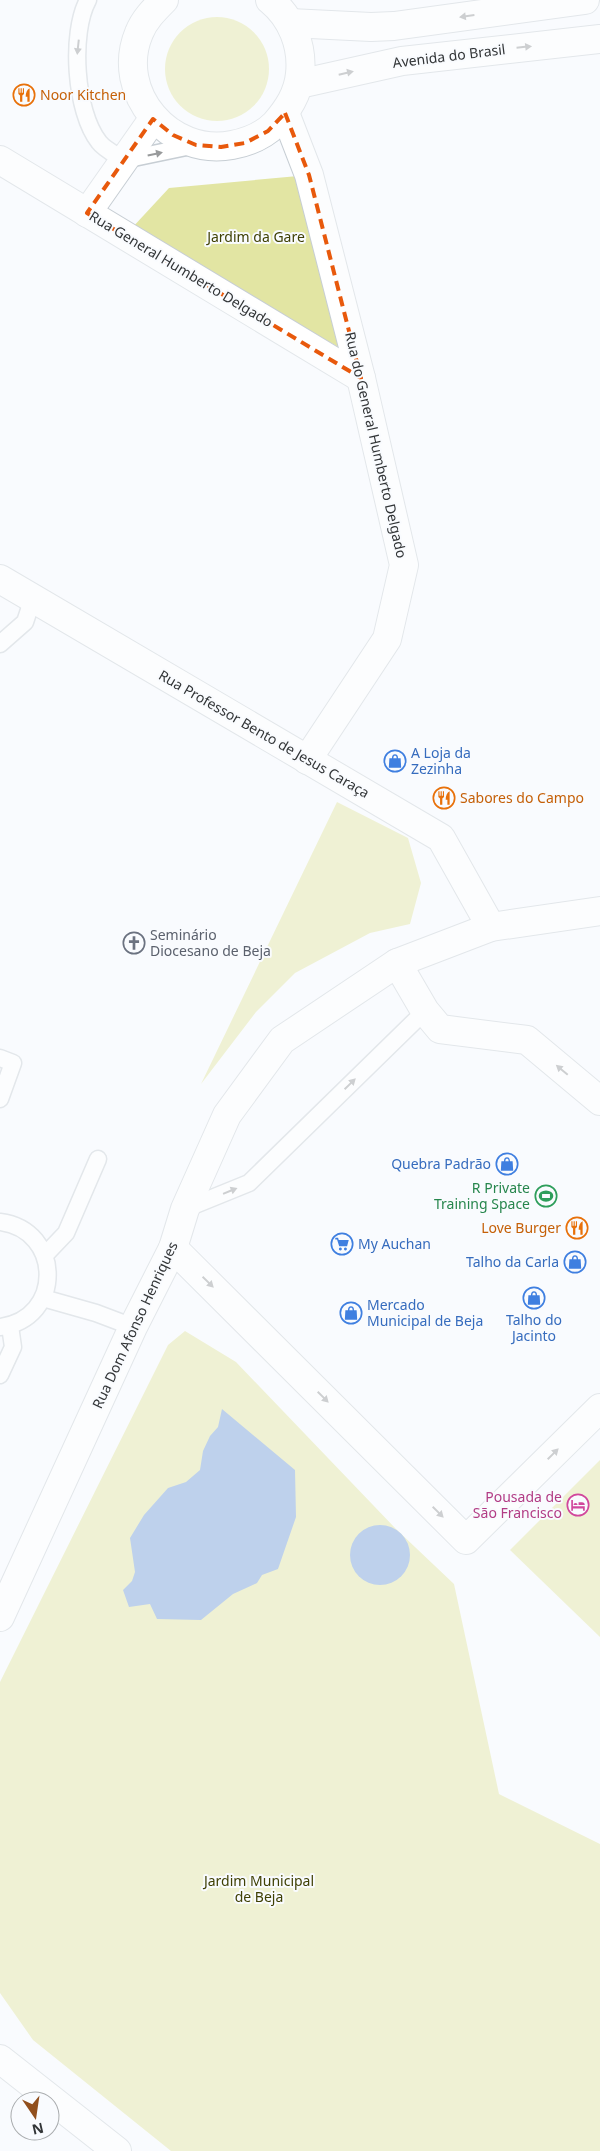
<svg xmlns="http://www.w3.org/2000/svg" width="600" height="2151" font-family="'Noto Sans',sans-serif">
  <rect width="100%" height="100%" fill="#f9fbfe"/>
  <g fill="#e2e5a3">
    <circle cx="217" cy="69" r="52"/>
    <path d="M 298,176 L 340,348 L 131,229 L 169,188 Z"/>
    <path d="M 337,802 L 408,838 L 421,883 L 410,924 L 370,933 L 295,973 L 256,1012 L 201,1084 Z"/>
    <path d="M 185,1331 L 236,1362 L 396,1529 L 454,1584 L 499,1794 L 600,1844 L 600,2151 L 171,2151 L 33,2040 L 0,1993 L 0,1682 L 168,1345 Z"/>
    <path d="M 600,1460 L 600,1637 L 510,1550 Z"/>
  </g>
  <g fill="#769ed7">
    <path d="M 222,1409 L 295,1470 L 296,1517 L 278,1569 L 262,1575 L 257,1583 L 233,1594 L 201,1620 L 157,1619 L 150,1604 L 129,1607 L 123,1590 L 132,1581 L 135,1572 L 130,1538 L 144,1515 L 168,1488 L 186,1482 L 200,1470 L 203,1451 L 210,1436 L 218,1427 Z"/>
    <circle cx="380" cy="1555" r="30"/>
  </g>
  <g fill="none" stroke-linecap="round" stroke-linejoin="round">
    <g stroke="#c7ced4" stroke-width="19">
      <g id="lane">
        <path d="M 88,0 C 70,33 75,112 99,142 C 104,149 116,155 124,160 L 196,145"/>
        <path d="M 0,644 L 25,622 L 33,598"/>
        <path d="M 0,1058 L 13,1063 L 0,1099"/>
        <path d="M 185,1209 L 249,1183 L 425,1011"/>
        <path d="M 0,1222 C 63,1230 64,1319 0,1327"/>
        <path d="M 45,1255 L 66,1233 L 98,1159"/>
        <path d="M 43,1298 L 96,1313 L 133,1327"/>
        <path d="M 0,1375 L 13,1347 L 10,1326"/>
      </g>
    </g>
    <g stroke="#c7ced4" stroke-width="30">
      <g id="street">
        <path d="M 164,0 C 154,10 144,20 139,33 C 114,93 170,157 232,145 C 248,142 263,136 275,124 C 288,109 298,94 300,74 C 303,46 292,18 270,0"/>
        <path d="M 290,23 L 371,27 L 394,26 L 585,0"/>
        <path d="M 299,84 L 402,61 L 600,39"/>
        <path d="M 285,113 L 309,175 L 361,378 L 404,565 L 387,639 L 307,760"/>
        <path d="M 0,160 L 361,378"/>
        <path d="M 87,213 L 153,119"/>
        <path d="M 0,579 L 441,838 L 491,927"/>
        <path d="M 397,963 L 425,1011 L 440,1029 L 527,1040 L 600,1101"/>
        <path d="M 173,1248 L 466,1540 L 600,1408"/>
      </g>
    </g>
    <g stroke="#c7ced4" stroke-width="30">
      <g id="secondary">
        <path d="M 0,1617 L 133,1327 L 173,1248 L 185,1209 L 227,1115 L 282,1040 L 397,963 L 491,927 L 600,911"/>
        <path d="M 0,2059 L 117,2151"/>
      </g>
    </g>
    <use href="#lane" stroke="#fff" stroke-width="16"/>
    <use href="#street" stroke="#fff" stroke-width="28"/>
    <use href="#secondary" stroke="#fff" stroke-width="28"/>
  </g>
  <defs><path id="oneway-solid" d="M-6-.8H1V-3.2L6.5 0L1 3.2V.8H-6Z" transform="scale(1.25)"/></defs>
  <g fill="#989a9b">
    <use href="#oneway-solid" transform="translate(467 16) rotate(172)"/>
    <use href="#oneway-solid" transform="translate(78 47) rotate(96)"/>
    <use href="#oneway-solid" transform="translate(524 47) rotate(-6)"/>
    <use href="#oneway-solid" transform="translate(346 73) rotate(-13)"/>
    <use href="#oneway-solid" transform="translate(155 154) rotate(-12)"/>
    <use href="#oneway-solid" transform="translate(562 1070) rotate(-140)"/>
    <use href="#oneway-solid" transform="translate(350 1084) rotate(-44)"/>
    <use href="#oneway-solid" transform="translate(230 1191) rotate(-22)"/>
    <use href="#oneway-solid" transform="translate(208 1282) rotate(44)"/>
    <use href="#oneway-solid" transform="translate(323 1397) rotate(45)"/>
    <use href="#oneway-solid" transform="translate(553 1454) rotate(-45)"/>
    <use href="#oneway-solid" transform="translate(438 1512) rotate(45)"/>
  </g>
  <path d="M0 0H600V2151H0ZM 285,113 L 309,175 L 361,378 L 87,213 L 153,119 L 173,135 L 196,145 L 221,147 L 245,143 L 268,131 Z" fill="#f9fbfe" fill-opacity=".55" fill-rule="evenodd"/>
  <path fill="none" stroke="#e8590c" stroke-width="4" stroke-dasharray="10 6" stroke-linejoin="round" d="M 285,113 L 309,175 L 361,378 L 87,213 L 153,119 L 173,135 L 196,145 L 221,147 L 245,143 L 268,131 Z"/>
  <defs>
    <g id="restaurant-ring" transform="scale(1.125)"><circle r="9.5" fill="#f9fbfe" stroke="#e8710a" stroke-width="1.5"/><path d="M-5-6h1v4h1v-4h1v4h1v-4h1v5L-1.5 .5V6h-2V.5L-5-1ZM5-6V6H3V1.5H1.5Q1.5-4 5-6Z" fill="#e8710a"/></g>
    <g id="shop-ring" transform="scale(1.125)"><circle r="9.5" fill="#f9fbfe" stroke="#3f7fe0" stroke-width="1.5"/><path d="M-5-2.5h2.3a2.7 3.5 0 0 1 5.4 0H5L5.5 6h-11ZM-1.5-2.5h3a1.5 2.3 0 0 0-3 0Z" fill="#3f7fe0"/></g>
    <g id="church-ring" transform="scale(1.125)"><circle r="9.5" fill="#f9fbfe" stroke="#6b7280" stroke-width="1.5"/><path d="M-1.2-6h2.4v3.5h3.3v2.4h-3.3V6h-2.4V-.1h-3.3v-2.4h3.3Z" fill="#6b7280"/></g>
    <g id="stadium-ring" transform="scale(1.125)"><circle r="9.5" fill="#f9fbfe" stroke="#2e9e5b" stroke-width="1.5"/><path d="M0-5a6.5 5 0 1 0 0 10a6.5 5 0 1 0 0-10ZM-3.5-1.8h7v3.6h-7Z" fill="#2e9e5b"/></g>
    <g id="supermarket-ring" transform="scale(1.125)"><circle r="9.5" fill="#f9fbfe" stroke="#3f7fe0" stroke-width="1.5"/><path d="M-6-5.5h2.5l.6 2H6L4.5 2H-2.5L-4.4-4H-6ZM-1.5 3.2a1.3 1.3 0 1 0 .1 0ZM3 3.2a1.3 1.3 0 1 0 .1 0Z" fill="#3f7fe0"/></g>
    <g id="hotel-ring" transform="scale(1.125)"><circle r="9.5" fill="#f9fbfe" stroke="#d1479c" stroke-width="1.5"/><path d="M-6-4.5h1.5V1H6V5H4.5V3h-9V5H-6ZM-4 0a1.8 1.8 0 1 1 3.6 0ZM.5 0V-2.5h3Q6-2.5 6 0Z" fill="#d1479c"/></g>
  </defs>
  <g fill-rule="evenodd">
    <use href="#restaurant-ring" x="24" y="95"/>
    <use href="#shop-ring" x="395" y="761"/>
    <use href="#restaurant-ring" x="444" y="798"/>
    <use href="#church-ring" x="134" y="943"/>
    <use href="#shop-ring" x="507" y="1164"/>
    <use href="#stadium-ring" x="546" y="1196"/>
    <use href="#restaurant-ring" x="577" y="1228"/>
    <use href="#supermarket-ring" x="342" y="1244"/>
    <use href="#shop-ring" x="575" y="1262"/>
    <use href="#shop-ring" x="534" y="1298"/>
    <use href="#shop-ring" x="351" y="1313"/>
    <use href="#hotel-ring" x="578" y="1505"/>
  </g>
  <g text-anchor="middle" stroke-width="4" stroke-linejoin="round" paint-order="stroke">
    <g font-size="14" fill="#323537" stroke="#f9fbfe">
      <text transform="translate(449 56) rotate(-7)" y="5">Avenida do Brasil</text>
      <text transform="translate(181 269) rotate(31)" y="5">Rua General Humberto Delgado</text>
      <text transform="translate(376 445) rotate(77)" y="5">Rua do General Humberto Delgado</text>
      <text transform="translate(264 734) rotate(30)" y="5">Rua Professor Bento de Jesus Caraça</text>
      <text transform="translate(135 1325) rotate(-65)" y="5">Rua Dom Afonso Henriques</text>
    </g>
    <g font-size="14" fill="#c56008" stroke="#f9fbfe" text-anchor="start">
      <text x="40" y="100">Noor Kitchen</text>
      <text x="460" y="803">Sabores do Campo</text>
      <text x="561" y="1233" text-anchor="end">Love Burger</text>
    </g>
    <g font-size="14" fill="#3f4004" stroke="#f9fbfe">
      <text x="256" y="242">Jardim da Gare</text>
      <text x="259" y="1886">Jardim Municipal<tspan x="259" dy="16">de Beja</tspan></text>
    </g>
    <g font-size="14" fill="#366cbe" stroke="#f9fbfe" text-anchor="start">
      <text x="411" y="758">A Loja da<tspan x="411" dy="16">Zezinha</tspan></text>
      <text x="491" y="1169" text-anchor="end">Quebra Padrão</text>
      <text x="358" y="1249">My Auchan</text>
      <text x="559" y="1267" text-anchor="end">Talho da Carla</text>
      <text x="367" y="1310">Mercado<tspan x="367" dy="16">Municipal de Beja</tspan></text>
      <text x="534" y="1325" text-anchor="middle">Talho do<tspan x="534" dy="16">Jacinto</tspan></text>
    </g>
    <g font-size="14" fill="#5b616d" stroke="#f9fbfe" text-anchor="start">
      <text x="150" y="940">Seminário<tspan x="150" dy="16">Diocesano de Beja</tspan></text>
    </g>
    <g font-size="14" fill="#27864d" stroke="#f9fbfe" text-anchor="end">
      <text x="530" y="1193">R Private<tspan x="530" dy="16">Training Space</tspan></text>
    </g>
    <g font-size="14" fill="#b23c85" stroke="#f9fbfe" text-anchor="end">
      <text x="562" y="1502">Pousada de<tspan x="562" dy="16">São Francisco</tspan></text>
    </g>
  </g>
  <g transform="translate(35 2116) rotate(167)"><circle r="24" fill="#f9fbfe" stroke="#a9acae"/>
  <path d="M0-4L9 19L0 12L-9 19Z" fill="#914f1d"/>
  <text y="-8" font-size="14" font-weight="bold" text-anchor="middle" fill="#323537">N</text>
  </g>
</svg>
